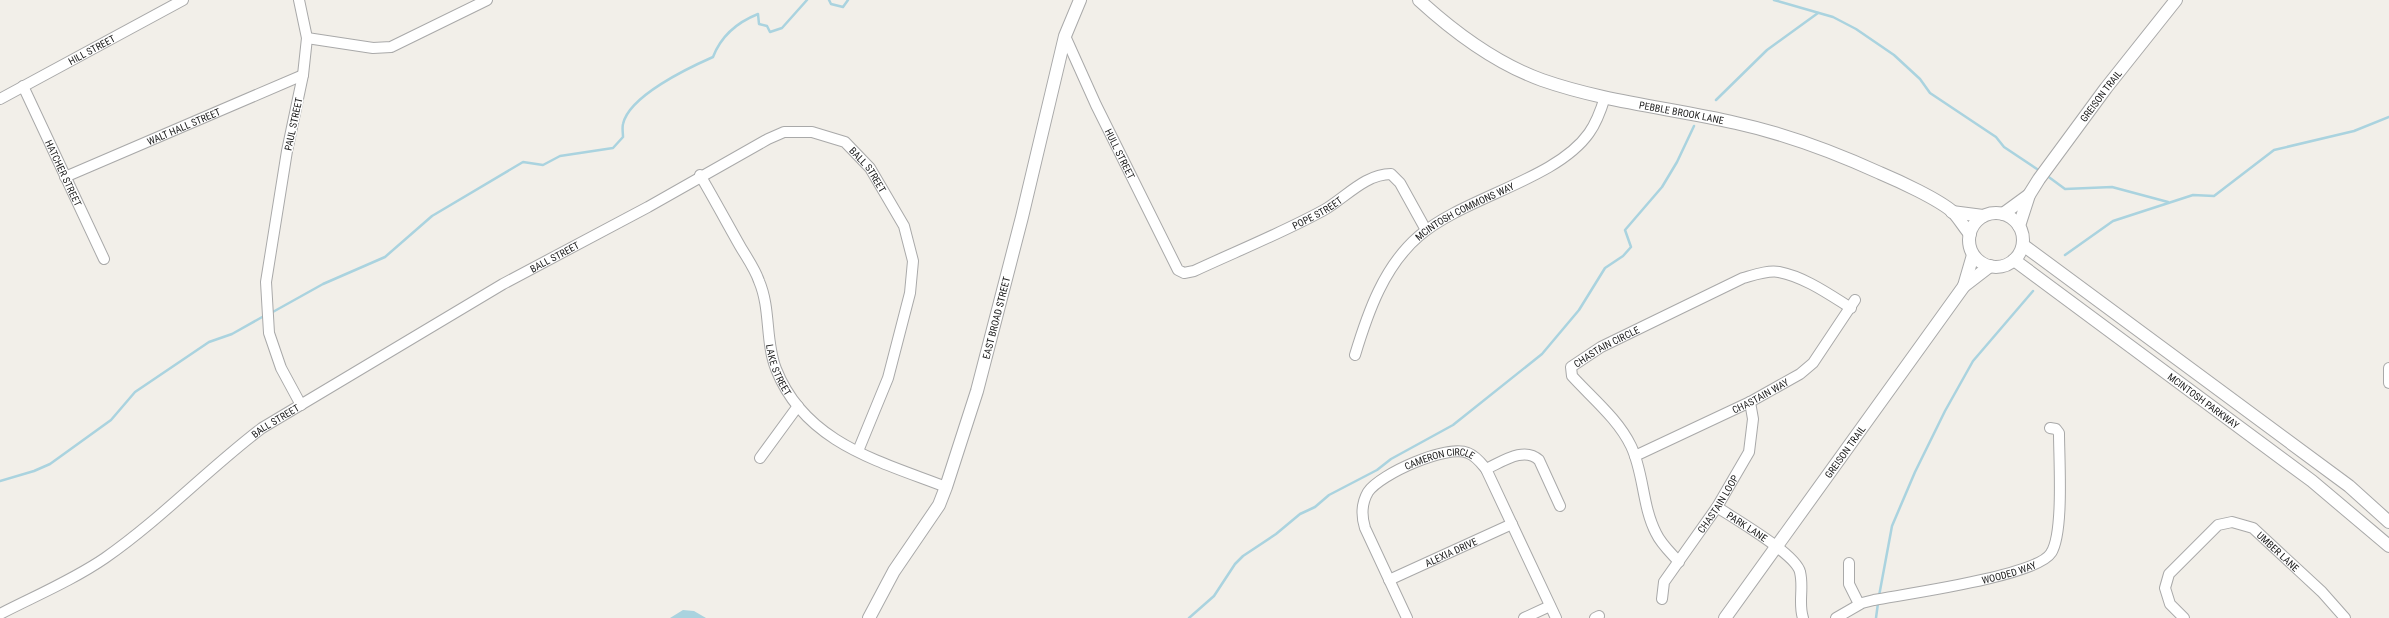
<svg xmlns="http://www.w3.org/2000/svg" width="2389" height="618" font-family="'Roboto Condensed',sans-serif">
  <rect width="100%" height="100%" fill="#f2efe9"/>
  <path fill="#aad3df" d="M 683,610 L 694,611 L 706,618 L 670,618 Z"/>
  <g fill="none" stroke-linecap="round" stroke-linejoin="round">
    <g stroke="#aad3df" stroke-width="2.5">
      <path d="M 829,0 L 831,4 L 843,7 L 848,0"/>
      <path d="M 1774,0 L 1833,17 L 1856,29 L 1894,55 L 1920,79 L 1930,93 L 1996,137 L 2004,147 L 2040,171"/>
      <path d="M 1716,100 L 1767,50 L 1818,13"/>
      <path d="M 2046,175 L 2065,189 L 2112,187 L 2168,202"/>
      <path d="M 2065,255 L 2113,221 L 2193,195 L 2214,196 L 2274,150 L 2354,131 L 2389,117"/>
      <path d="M 271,313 L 323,284 L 385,257 L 432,216 L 523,162 L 543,165 L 560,156 L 613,148 L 623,137 C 623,133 622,128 623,124 C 629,96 688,68 713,57 C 721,36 738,22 758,14 L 759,24 L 767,26 L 770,32 L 782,28 L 807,0"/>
      <path d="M 0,481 L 34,471 L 50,464 L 111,420 L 135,392 L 209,342 L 232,334 L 264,316"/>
      <path d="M 1879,596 L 1892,526 L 1915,472 L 1945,411 L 1973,361 L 2033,291"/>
      <path d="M 1189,618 L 1214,596 L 1235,564 L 1243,556 L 1276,534 L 1300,514 L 1315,507 L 1329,495 L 1377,470 L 1391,459 L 1453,425 L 1542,354 L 1579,310 L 1605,268 L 1623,256 L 1631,247 L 1625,230 L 1662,187 L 1677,162 L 1694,126"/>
      <path d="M 1876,618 L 1878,603"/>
    </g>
    <g stroke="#a9a9a9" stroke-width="12">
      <g id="minor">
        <path d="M 299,0 L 307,38 L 303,75 L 287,151 L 266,282 L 269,333 L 281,368 L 301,405"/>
        <path id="s1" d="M 1065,36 L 1096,105 L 1178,270 L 1184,273 L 1194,271 C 1237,251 1282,233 1324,210 C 1345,198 1365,174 1391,174 L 1400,183 L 1426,230"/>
        <path d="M 307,38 L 373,48 L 391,47 L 487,0"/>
        <path id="s2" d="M 23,86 L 104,259"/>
        <path id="s3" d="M 0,99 L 183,0"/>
        <path id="s4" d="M 700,175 C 714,199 727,223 740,246 C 747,258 755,269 759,281 C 771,309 765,341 776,369 C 805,443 879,461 946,487"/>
        <path id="s5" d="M 65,177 L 303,75"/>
        <path id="s6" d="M 1355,355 C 1368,312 1384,266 1419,236 C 1464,197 1556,180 1589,133 C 1597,122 1601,110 1605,97"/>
        <path d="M 2389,368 L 2389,383"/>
        <path id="s7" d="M 1635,456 L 1750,402 L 1800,374 L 1813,363 L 1855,300"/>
        <path d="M 760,458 L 798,406"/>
        <path d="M 1486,469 C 1502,462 1524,446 1539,460 L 1560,506"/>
        <path id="s8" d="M 1717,507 C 1735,519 1796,554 1800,572 C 1804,588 1798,603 1803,618"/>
        <path id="s9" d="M 1679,562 C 1671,553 1661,544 1656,533 C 1642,506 1644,473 1631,446 C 1618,419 1592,398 1572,376 L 1571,367 L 1601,347 L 1743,278 C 1754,275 1768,270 1779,272 C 1805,277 1830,295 1851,308"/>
        <path d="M 1849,563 L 1849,584 L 1859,604"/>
        <path id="s10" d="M 1389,580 L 1512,524"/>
        <path id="s11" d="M 1662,599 L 1664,582 L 1717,507 L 1749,452 L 1753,419 L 1750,402"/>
        <path id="s12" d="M 0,614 C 35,596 73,580 105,558 C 161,519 208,469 262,428 L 503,284 L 648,207 L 768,139 L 784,132 L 812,132 L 845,142 L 870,168 L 904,226 L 913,261 L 910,293 L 888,378 L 858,451"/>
        <path id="s13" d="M 1407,618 L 1365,528 C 1361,515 1361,504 1368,492 C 1380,474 1447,444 1468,453 C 1476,456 1481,463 1486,469 L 1556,618"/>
        <path d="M 1524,618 L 1550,606"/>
        <path d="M 1595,618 L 1599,616"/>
        <path id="s14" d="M 1836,618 L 1862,603 L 1874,600 C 1905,594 2037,576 2051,553 C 2064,533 2059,460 2059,433 L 2056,429 L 2050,428"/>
        <path id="s15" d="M 2184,618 L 2170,604 L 2165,588 L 2169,574 L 2218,525 L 2232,522 L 2253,528 L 2322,592 L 2345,618"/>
      </g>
    </g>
    <g stroke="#a9a9a9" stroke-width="14">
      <g id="tertiary">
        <path id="s16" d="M 1419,0 C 1455,33 1495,63 1542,80 C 1605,102 1671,108 1736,123 C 1786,134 1834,152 1880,173 C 1899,181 1938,199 1953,212 C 1959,218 1964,227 1970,234"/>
        <path d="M 1952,212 L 1983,216"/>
        <circle cx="1996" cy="240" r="27"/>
        <path d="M 2003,214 L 2029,195"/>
        <path id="s17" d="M 2019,226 L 2029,195 L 2039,179 L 2106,88 L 2176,0"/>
        <path d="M 2023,245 L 2349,486 L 2389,522"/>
        <path id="s18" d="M 2014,260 L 2312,481 L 2389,546"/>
        <path d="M 1964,286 L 1973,255"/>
        <path id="s19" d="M 869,618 L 894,571 L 939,505 L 946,487 L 977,391 L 1022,217 L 1065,36 L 1080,0"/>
        <path id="s20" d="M 1725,618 L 1964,286 L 1990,266"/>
      </g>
    </g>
    <use href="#minor" stroke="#fff" stroke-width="10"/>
    <use href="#tertiary" stroke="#fff" stroke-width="12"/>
  </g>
  <g text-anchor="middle" stroke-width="3" stroke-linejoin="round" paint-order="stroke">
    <g font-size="10" fill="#222" stroke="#fff">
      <text dy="4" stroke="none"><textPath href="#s3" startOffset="104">HILL STREET</textPath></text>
      <text dy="4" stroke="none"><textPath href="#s17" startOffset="155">GREISON TRAIL</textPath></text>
      <text dy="4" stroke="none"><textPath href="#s16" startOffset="291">PEBBLE BROOK LANE</textPath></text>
      <text transform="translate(293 124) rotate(-78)" y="4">PAUL STREET</text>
      <text dy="4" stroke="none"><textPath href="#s5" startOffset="129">WALT HALL STREET</textPath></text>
      <text dy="4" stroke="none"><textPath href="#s1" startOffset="130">HULL STREET</textPath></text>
      <text dy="4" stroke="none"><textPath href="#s12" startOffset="1022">BALL STREET</textPath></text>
      <text dy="4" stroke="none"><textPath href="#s2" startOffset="96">HATCHER STREET</textPath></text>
      <text dy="4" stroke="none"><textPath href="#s1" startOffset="413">POPE STREET</textPath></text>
      <text dy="4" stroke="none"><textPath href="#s6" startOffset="189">MCINTOSH COMMONS WAY</textPath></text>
      <text dy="4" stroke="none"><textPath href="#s12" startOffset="662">BALL STREET</textPath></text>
      <text dy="4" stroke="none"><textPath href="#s19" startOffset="329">EAST BROAD STREET</textPath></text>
      <text dy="4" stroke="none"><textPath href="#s9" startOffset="270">CHASTAIN CIRCLE</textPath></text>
      <text dy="4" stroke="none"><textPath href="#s4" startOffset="213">LAKE STREET</textPath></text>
      <text dy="4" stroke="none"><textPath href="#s7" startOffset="139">CHASTAIN WAY</textPath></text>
      <text dy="4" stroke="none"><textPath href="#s18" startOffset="236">MCINTOSH PARKWAY</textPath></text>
      <text dy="4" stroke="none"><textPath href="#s12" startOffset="338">BALL STREET</textPath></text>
      <text dy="4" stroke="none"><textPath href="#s20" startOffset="205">GREISON TRAIL</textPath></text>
      <text dy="4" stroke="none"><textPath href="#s13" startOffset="218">CAMERON CIRCLE</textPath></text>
      <text dy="4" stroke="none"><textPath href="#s11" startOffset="112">CHASTAIN LOOP</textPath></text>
      <text dy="4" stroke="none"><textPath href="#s8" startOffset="36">PARK LANE</textPath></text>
      <text dy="4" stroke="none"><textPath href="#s10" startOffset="68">ALEXIA DRIVE</textPath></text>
      <text dy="4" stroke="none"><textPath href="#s15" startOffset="191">UMBER LANE</textPath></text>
      <text dy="4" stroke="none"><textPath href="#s14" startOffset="180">WOODED WAY</textPath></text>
    </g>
  </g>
</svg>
